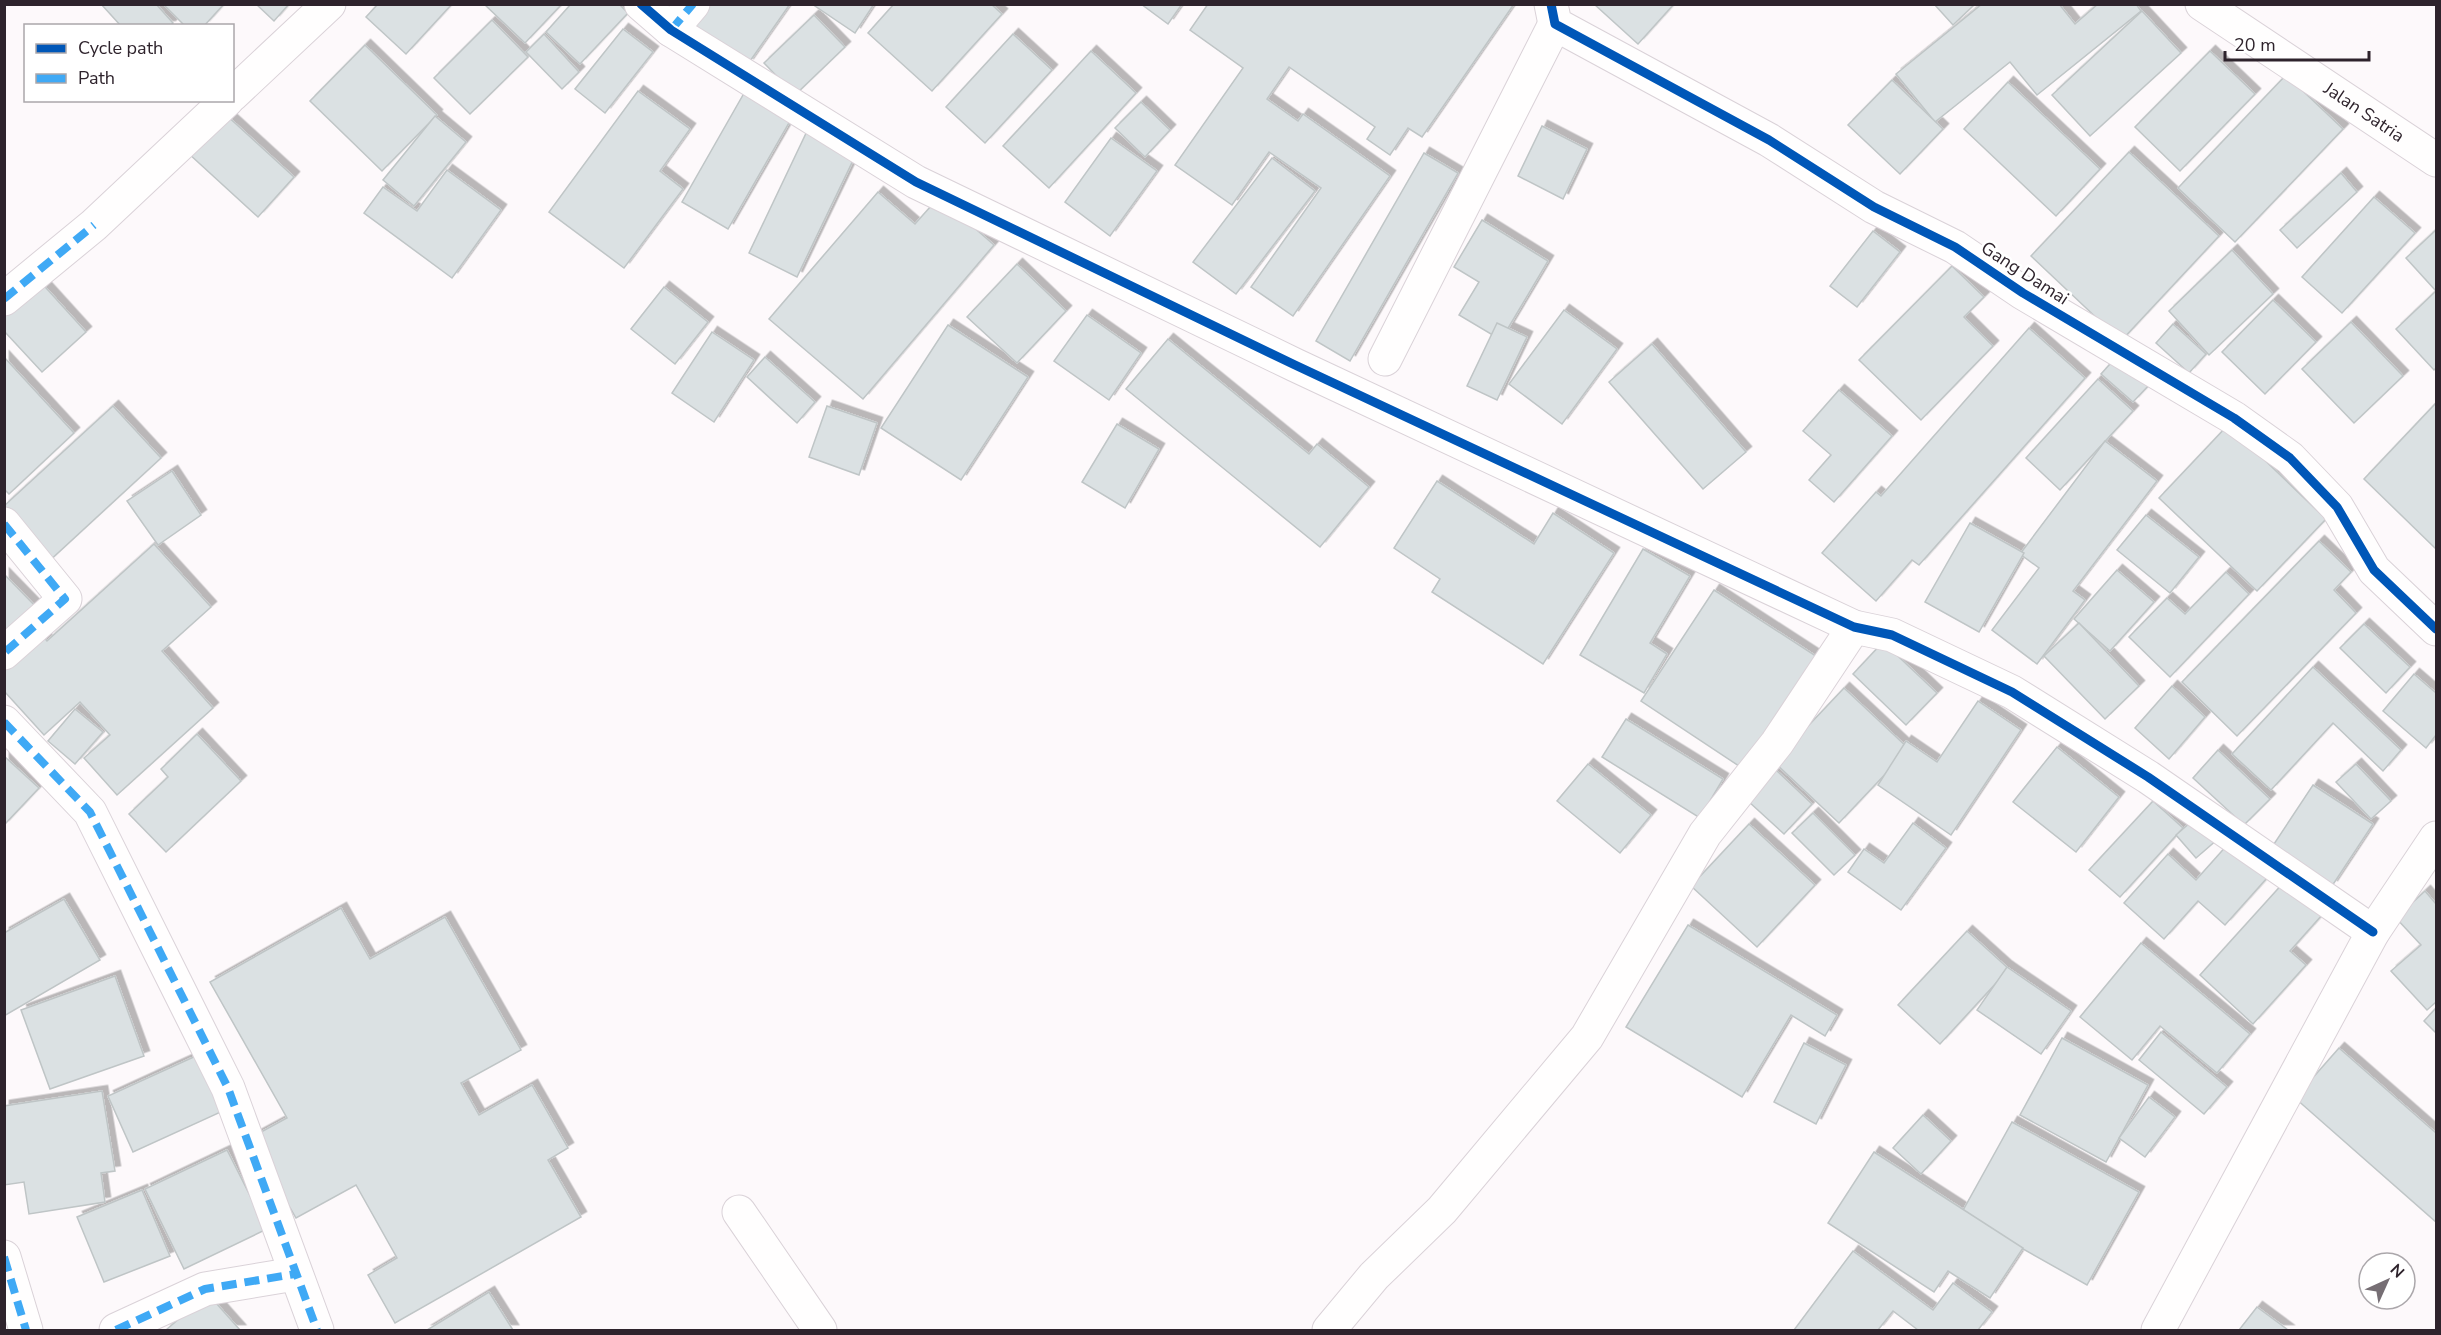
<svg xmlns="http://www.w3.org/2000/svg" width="2441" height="1335" font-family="'Nunito Sans',sans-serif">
  <defs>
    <filter id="shadow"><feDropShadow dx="5.5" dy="-5.5" stdDeviation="0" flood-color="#0004"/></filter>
  </defs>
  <rect width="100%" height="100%" fill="#fdf9fb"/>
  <g fill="#dbe1e3" stroke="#bfc5c6" stroke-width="1.5" filter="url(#shadow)">
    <path d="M 101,4 L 156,4 L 173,23 L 170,26 L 121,26 Z"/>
    <path d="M 163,4 L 224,4 L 204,26 L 185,26 Z"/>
    <path d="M 256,4 L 289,4 L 274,21 Z"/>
    <path d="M 378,4 L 452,4 L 406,54 L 366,17 Z"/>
    <path d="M 484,4 L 559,4 L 560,6 L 525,43 Z"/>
    <path d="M 571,4 L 619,4 L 628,13 L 580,64 L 546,32 Z"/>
    <path d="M 707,4 L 790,4 L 748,64 L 693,25 Z"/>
    <path d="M 812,4 L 874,4 L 855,33 Z"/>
    <path d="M 894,4 L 991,4 L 1002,14 L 932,91 L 868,33 Z"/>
    <path d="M 1141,4 L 1182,4 L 1168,24 Z"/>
    <path d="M 1208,4 L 1514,4 L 1422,137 L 1408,128 L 1390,155 L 1367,139 L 1375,127 L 1289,67 L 1267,99 L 1298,121 L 1303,114 L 1390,176 L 1293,316 L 1251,287 L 1321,188 L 1269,152 L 1232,205 L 1175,165 L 1243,68 L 1190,30 Z"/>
    <path d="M 1594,4 L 1674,4 L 1638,44 Z"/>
    <path d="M 1934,4 L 1975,4 L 1953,25 Z"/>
    <path d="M 1982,4 L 2059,4 L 2075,24 L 2098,4 L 2136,4 L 2141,11 L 2037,95 L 2010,62 L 1935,122 L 1896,74 Z"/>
    <path d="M 2142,11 L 2181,53 L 2090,136 L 2052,95 Z"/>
    <path d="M 814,15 L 845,47 L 795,95 L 764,63 Z"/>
    <path d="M 492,20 L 528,57 L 470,114 L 434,78 Z"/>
    <path d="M 623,29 L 653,52 L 605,113 L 575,89 Z"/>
    <path d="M 544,34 L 579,72 L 562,89 L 526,52 Z"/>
    <path d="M 1013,34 L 1052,70 L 985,143 L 946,107 Z"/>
    <path d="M 365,45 L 437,115 L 382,171 L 310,101 Z"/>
    <path d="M 1091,51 L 1136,93 L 1049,188 L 1003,146 Z"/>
    <path d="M 2210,51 L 2255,94 L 2180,171 L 2135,127 Z"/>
    <path d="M 2286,75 L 2343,129 L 2235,242 L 2178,188 Z"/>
    <path d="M 1892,80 L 1943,129 L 1900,174 L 1848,125 Z"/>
    <path d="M 2008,82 L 2100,169 L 2056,216 L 1964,129 Z"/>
    <path d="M 747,88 L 794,114 L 728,229 L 682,202 Z"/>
    <path d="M 638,91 L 690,129 L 660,171 L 683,189 L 624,268 L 549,212 Z"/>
    <path d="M 1141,102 L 1170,130 L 1145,157 L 1115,128 Z"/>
    <path d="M 224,113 L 294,177 L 258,217 L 188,153 Z"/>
    <path d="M 435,116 L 466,142 L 414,206 L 383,180 Z"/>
    <path d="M 1542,126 L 1587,149 L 1563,199 L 1518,176 Z"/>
    <path d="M 809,127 L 858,150 L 797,277 L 749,253 Z"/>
    <path d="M 1111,138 L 1157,171 L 1110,236 L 1065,202 Z"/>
    <path d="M 2129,152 L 2219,236 L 2121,341 L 2031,256 Z"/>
    <path d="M 1424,153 L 1458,173 L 1350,361 L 1316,341 Z"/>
    <path d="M 1272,158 L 1315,191 L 1236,294 L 1193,262 Z"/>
    <path d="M 447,170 L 501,210 L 452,278 L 364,213 L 383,187 L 417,211 Z"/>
    <path d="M 2341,173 L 2357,192 L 2297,248 L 2280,230 Z"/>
    <path d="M 878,192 L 915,224 L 939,197 L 994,245 L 863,399 L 769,319 Z"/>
    <path d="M 2374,197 L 2415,233 L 2342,313 L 2302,277 Z"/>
    <path d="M 1482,220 L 1548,261 L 1501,340 L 1459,315 L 1479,282 L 1454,267 Z"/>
    <path d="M 2436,230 L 2436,291 L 2406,258 Z"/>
    <path d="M 1873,231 L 1900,252 L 1857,307 L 1830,286 Z"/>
    <path d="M 2232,250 L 2273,294 L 2209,355 L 2169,311 Z"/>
    <path d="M 1017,264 L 1066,311 L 1017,363 L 967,317 Z"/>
    <path d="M 1952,266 L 1984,297 L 1964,317 L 1993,346 L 1921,420 L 1859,360 Z"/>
    <path d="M 37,278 L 86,332 L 42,372 L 4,331 L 4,308 Z"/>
    <path d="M 664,287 L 708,322 L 675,364 L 631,329 Z"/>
    <path d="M 2436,291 L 2436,368 L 2434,370 L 2396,329 Z"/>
    <path d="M 2273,300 L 2316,342 L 2265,394 L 2222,352 Z"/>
    <path d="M 1564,310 L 1617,349 L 1562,424 L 1509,384 Z"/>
    <path d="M 1087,315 L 1141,353 L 1109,400 L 1054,361 Z"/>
    <path d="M 2351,322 L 2403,376 L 2354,423 L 2302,369 Z"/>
    <path d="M 1497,323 L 1527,337 L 1497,400 L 1467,386 Z"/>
    <path d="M 2173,324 L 2206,354 L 2189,373 L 2156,343 Z"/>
    <path d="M 948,325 L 1028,377 L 961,480 L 881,428 Z"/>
    <path d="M 2029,328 L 2085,378 L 1919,565 L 1912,560 L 1876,601 L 1822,553 L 1876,492 L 1881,496 Z"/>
    <path d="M 712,332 L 754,360 L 714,422 L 672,393 Z"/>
    <path d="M 1168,339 L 1309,454 L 1317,444 L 1369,487 L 1320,547 L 1126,389 Z"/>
    <path d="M 1652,344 L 1746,452 L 1703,489 L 1609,382 Z"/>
    <path d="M 2118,355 L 2150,384 L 2133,402 L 2101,374 Z"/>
    <path d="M 4,357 L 74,433 L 9,494 L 4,489 Z"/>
    <path d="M 765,357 L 815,402 L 797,423 L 747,377 Z"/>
    <path d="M 2098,379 L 2133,411 L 2060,490 L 2026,458 Z"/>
    <path d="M 1839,390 L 1892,436 L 1834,502 L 1809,480 L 1831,455 L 1803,431 Z"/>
    <path d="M 2436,403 L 2436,549 L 2364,479 Z"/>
    <path d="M 113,406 L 161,458 L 46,564 L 4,520 L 4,506 Z"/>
    <path d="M 827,406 L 877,423 L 859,475 L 809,457 Z"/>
    <path d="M 1117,424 L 1159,449 L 1125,508 L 1082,482 Z"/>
    <path d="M 2228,425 L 2326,519 L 2257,591 L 2159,498 Z"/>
    <path d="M 2105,441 L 2157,481 L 2073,591 L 2085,600 L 2037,664 L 1992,630 L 2039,568 L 2020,554 Z"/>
    <path d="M 172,471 L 201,515 L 158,545 L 127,501 Z"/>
    <path d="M 1437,481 L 1534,544 L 1553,513 L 1614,553 L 1543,664 L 1432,592 L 1440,579 L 1394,548 Z"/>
    <path d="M 2146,515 L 2199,557 L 2170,593 L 2117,550 Z"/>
    <path d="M 1970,523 L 2024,553 L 1979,632 L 1925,602 Z"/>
    <path d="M 2319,541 L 2351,572 L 2334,590 L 2356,613 L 2237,736 L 2182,682 Z"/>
    <path d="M 154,544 L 211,607 L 162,651 L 213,708 L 117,795 L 84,758 L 110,735 L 80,702 L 44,735 L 4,691 L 4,670 L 43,636 L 47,641 Z"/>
    <path d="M 1643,549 L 1690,576 L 1650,643 L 1667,654 L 1644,693 L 1580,655 Z"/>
    <path d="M 2117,570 L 2154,602 L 2110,651 L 2074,619 Z"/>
    <path d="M 2226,572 L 2249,594 L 2170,677 L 2129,637 L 2167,598 L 2185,614 Z"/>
    <path d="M 4,574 L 40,611 L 4,644 Z"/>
    <path d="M 1714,590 L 1822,660 L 1748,772 L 1641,701 Z"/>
    <path d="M 2079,623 L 2139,686 L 2105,719 L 2044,656 Z"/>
    <path d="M 2364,624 L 2410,667 L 2386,693 L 2340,648 Z"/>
    <path d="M 1883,642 L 1937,693 L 1906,725 L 1853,674 Z"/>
    <path d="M 2313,667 L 2401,750 L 2383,771 L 2333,723 L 2271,790 L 2232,754 Z"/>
    <path d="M 2414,674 L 2436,693 L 2436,735 L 2426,748 L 2383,711 Z"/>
    <path d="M 2172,686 L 2205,717 L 2169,759 L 2135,728 Z"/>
    <path d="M 1844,688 L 1909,749 L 1839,823 L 1774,762 Z"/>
    <path d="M 1978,701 L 2021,730 L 1951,835 L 1878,785 L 1906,741 L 1937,762 Z"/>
    <path d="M 75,709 L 103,732 L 75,764 L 48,741 Z"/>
    <path d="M 1626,719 L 1723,779 L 1700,818 L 1602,757 Z"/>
    <path d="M 197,734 L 241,781 L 166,852 L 129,814 L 168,777 L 161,769 Z"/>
    <path d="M 2057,747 L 2119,797 L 2076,852 L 2013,802 Z"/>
    <path d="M 2218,750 L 2270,799 L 2244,825 L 2193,778 Z"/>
    <path d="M 4,756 L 39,788 L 4,825 Z"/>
    <path d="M 1588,764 L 1651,815 L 1620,853 L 1557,801 Z"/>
    <path d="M 2356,764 L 2391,801 L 2371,819 L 2336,782 Z"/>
    <path d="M 1776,770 L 1812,804 L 1784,834 L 1748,801 Z"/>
    <path d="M 2313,785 L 2373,824 L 2332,886 L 2272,847 Z"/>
    <path d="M 2153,801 L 2183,828 L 2120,897 L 2089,870 Z"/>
    <path d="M 1813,813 L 1855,855 L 1834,875 L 1792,833 Z"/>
    <path d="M 2199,815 L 2218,839 L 2196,858 L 2176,835 Z"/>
    <path d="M 1913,823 L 1946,848 L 1901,910 L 1848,872 L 1864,849 L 1884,863 Z"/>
    <path d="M 1749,824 L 1815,885 L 1757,947 L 1691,886 Z"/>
    <path d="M 2229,843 L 2267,878 L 2225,925 L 2198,901 L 2164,939 L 2124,903 L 2168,854 L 2196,880 Z"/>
    <path d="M 2285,881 L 2322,915 L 2290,951 L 2306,965 L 2253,1024 L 2200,975 Z"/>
    <path d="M 2425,891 L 2436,904 L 2436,1002 L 2427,1010 L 2391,971 L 2421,945 L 2396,918 Z"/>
    <path d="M 64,899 L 100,960 L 4,1016 L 4,933 Z"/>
    <path d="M 341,908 L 370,959 L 445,917 L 521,1050 L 461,1083 L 479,1115 L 532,1085 L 568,1148 L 548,1160 L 581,1217 L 395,1323 L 368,1275 L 397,1258 L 356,1185 L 296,1218 L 250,1138 L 287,1118 L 210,982 Z"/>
    <path d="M 1688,925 L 1837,1015 L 1825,1036 L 1791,1015 L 1742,1097 L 1626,1027 Z"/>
    <path d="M 1967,931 L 2009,969 L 1940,1044 L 1898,1005 Z"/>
    <path d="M 2141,943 L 2250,1034 L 2217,1073 L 2160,1026 L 2132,1060 L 2080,1017 Z"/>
    <path d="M 2007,967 L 2071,1011 L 2041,1054 L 1977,1010 Z"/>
    <path d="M 115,976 L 144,1056 L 50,1089 L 21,1010 Z"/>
    <path d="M 2436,1008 L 2436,1033 L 2424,1021 Z"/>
    <path d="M 2161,1032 L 2227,1087 L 2204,1114 L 2139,1060 Z"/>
    <path d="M 2062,1038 L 2148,1085 L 2106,1162 L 2020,1115 Z"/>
    <path d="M 1804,1043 L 1846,1065 L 1816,1124 L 1774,1102 Z"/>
    <path d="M 2339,1048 L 2436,1133 L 2436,1222 L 2295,1098 Z"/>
    <path d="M 198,1055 L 223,1111 L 133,1152 L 108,1096 Z"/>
    <path d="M 102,1091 L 115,1171 L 101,1173 L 105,1202 L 29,1214 L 24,1182 L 4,1185 L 4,1106 Z"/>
    <path d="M 2149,1097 L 2175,1117 L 2145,1157 L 2119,1138 Z"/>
    <path d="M 1923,1115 L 1951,1141 L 1921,1174 L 1893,1148 Z"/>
    <path d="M 2012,1122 L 2139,1192 L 2087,1285 L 1961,1214 Z"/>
    <path d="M 227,1150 L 267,1229 L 184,1269 L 145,1189 Z"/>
    <path d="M 1874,1152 L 2023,1248 L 1990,1298 L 1948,1271 L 1934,1292 L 1828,1223 Z"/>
    <path d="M 142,1190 L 170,1256 L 104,1282 L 77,1217 Z"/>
    <path d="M 1853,1251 L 1933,1310 L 1953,1283 L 1992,1312 L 1978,1330 L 1918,1330 L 1893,1311 L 1878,1330 L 1794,1330 Z"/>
    <path d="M 489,1292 L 513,1330 L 427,1330 Z"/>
    <path d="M 208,1294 L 240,1330 L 166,1330 Z"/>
    <path d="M 2257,1307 L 2288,1330 L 2239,1330 Z"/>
  </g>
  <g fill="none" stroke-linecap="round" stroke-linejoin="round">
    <g stroke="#dad2d8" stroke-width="35">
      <g id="minor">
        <path d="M 641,4 L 671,30 L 916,182 L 1295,365 L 1854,627 L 1892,635 L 2012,692 L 2148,777 L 2373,932"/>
        <path d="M 1551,4 L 1555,24 L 1769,140 L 1874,207 L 1955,247 L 2023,293 L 2234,418 L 2290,458 L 2337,507 L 2374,570 L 2436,629"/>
        <path id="s1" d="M 2202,4 L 2436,160"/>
        <path d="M 671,30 L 693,4"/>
        <path d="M 232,95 L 329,4"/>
        <path d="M 4,299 L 94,225 L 227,100"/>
        <path d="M 1385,359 L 1555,24"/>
        <path d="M 4,524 L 65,599 L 4,653"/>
        <path d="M 4,722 L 90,812 L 228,1088 L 317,1330"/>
        <path d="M 739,1212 L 820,1330"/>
        <path d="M 4,1257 L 26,1330"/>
        <path d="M 116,1330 L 205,1289 L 295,1274"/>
        <path d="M 1329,1330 L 1374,1276 L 1442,1210 L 1587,1037 L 1705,834 L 1777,743 L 1854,627"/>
        <path d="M 2158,1330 L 2373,932 L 2436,838"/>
      </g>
    </g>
    <use href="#minor" stroke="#fffefe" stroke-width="33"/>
    <g stroke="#3fa9f5" stroke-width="8" stroke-dasharray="15 8" stroke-linecap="butt">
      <path d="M 671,30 L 693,4"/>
      <path d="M 4,299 L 94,225"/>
      <path d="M 4,524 L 65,599 L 4,653"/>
      <path d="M 4,722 L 90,812 L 228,1088 L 317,1330"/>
      <path d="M 4,1257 L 26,1330"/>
      <path d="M 116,1330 L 205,1289 L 295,1274"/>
    </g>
    <g stroke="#fff" stroke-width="13">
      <g id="cycleway">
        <path d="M 641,4 L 671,30 L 916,182 L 1295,365 L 1854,627 L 1892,635 L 2012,692 L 2148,777 L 2373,932"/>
        <path d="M 1551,4 L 1555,24 L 1769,140 L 1874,207 L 1955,247 L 2023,293 L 2234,418 L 2290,458 L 2337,507 L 2374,570 L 2436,629"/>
      </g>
    </g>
    <use href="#cycleway" stroke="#0057b8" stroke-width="9"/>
  </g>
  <g text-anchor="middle" stroke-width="5" stroke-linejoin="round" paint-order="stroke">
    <g font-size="18" fill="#2e232c" stroke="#fff">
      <text dy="6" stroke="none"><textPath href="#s1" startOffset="195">Jalan Satria</textPath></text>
      <text transform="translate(2025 273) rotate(33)" y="6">Gang Damai</text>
    </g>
  </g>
  <rect width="2441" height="1335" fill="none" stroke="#2e232c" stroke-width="12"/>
  <rect x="24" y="24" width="210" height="78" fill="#ffffff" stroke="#aba7ab" stroke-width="1.5"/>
  <rect x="36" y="44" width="30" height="9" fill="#0057b8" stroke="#aba7ab" stroke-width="1.5"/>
  <text x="78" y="54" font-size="18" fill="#2e232c">Cycle path</text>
  <rect x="36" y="74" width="30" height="9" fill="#3fa9f5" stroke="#aba7ab" stroke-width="1.5"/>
  <text x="78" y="84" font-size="18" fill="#2e232c">Path</text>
  <g transform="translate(2387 1281) rotate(45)"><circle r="28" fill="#ffffff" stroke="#aba7ab" stroke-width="1.5"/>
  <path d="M0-4.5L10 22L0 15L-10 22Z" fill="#766e74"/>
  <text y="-9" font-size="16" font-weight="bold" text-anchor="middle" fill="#2e232c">N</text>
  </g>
  <path d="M2225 51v9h144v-9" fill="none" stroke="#2e232c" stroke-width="3"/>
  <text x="2234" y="51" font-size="18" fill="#2e232c" stroke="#ffffff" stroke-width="4.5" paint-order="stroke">20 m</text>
</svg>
